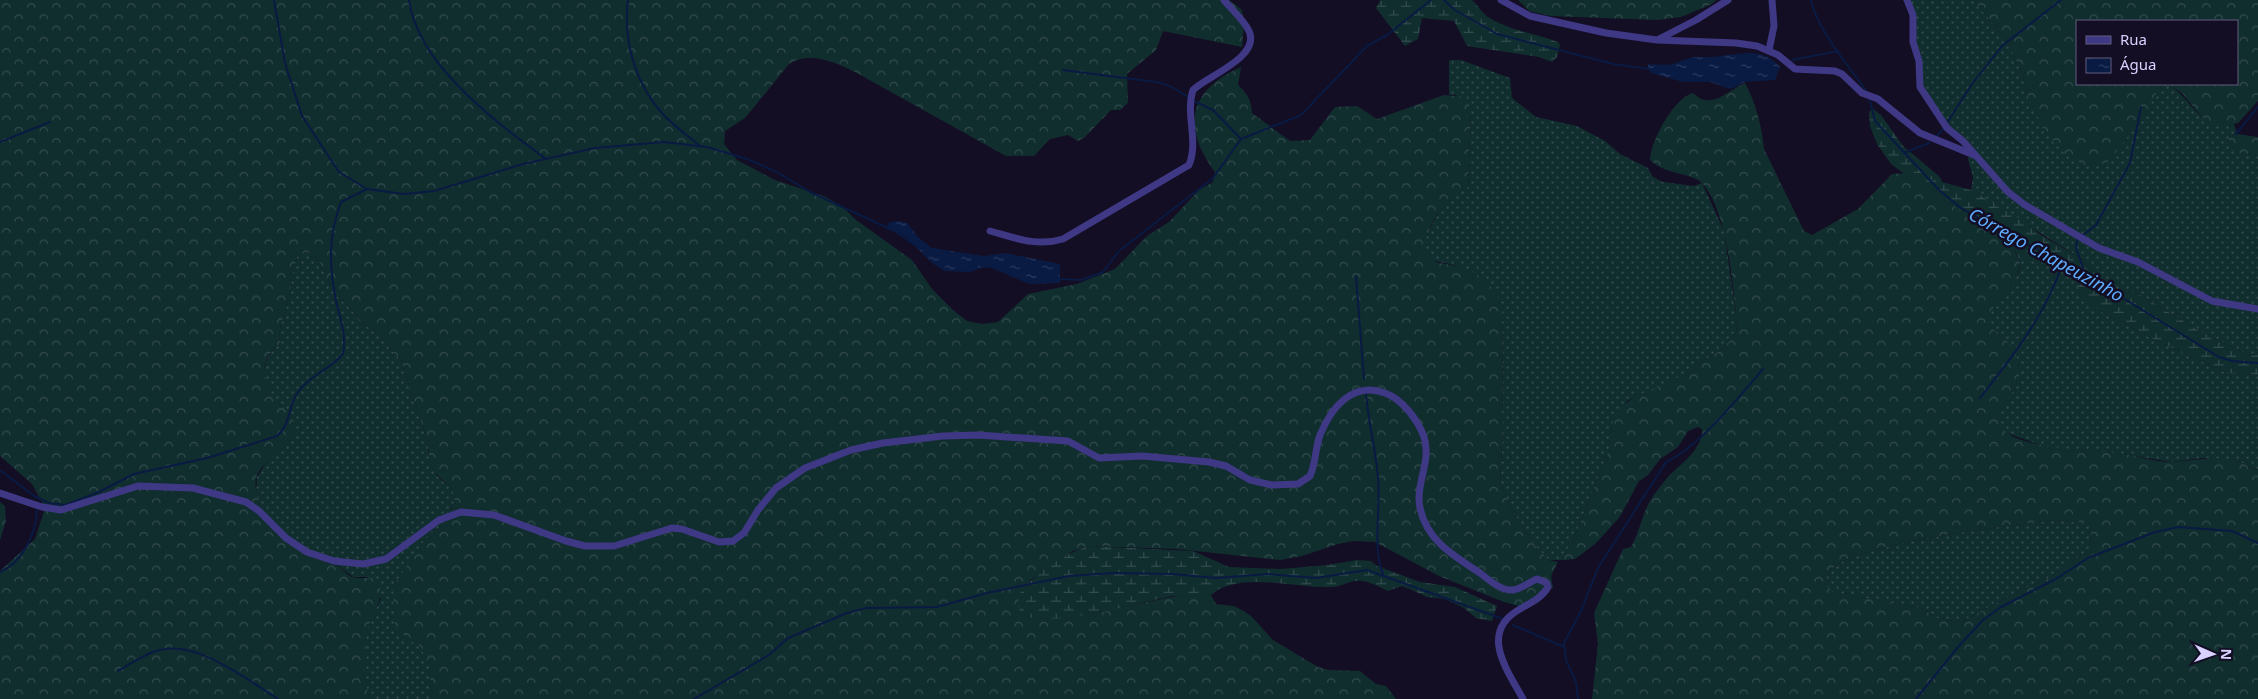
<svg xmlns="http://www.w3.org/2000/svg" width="2258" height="699" font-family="'Noto Sans',sans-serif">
  <defs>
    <pattern id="grass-dots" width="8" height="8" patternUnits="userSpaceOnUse" patternTransform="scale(1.25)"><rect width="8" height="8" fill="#112e2f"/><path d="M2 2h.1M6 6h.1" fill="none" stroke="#334b4e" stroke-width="1.8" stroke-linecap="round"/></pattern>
    <pattern id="forest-crowns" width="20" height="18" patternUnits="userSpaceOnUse" patternTransform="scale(1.25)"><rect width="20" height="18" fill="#112e2f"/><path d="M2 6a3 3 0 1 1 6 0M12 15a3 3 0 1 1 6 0" fill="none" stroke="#334b4e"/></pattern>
    <pattern id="wetland-marsh" width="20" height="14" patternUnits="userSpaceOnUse" patternTransform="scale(1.25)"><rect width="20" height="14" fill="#112e2f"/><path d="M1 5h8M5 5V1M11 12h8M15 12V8" fill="none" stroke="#334b4e"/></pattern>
    <pattern id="water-ripples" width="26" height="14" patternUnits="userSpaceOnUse" patternTransform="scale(1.25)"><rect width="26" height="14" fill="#091a43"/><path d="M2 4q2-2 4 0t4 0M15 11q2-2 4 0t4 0" fill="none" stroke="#2c3a5f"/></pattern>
  </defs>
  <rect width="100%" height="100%" fill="#130e24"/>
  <g fill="url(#grass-dots)">
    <path d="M 1903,0 L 1973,0 L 2006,39 L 2021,70 L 2029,100 L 2144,116 L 2158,88 L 2169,85 C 2196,102 2197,130 2234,124 L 2237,134 L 2229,137 L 2237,153 L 2258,156 L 2258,355 L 2246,354 L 2198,330 L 2137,293 L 2119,291 L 2106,284 L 2080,258 L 1971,190 L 1973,177 L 1968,159 L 1970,154 L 1964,145 L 1947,133 L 1923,97 L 1910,10 Z"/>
    <path d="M 1449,60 L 1461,60 L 1510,78 L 1512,98 L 1536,117 L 1577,126 L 1605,141 L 1620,154 L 1648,168 L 1653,177 L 1663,182 L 1694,186 L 1702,183 L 1724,231 L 1737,320 L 1736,334 L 1720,351 L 1701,362 L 1691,372 L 1627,401 L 1611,426 L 1609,450 L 1575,536 L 1562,560 L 1549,560 L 1535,546 L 1511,508 L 1500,482 L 1503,429 L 1502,304 L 1458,266 L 1431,260 L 1425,251 L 1425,240 L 1429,230 L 1441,207 L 1450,196 L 1468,187 L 1471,110 L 1456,95 L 1449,95 Z"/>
    <path d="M 307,252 L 314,254 L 320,263 L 336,295 L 350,308 L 361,323 L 374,330 L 401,361 L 428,443 C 428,452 430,465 435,473 C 441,482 454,486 455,498 C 455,506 445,515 442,526 C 419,539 412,564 395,584 L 402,634 C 407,638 414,641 419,645 C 433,657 431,683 432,699 L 370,699 C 362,677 362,643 370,620 C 373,613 378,606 381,599 L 368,577 L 353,577 L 336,564 L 310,559 L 300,555 L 285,545 L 273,530 L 263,512 L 256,494 L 257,477 L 266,463 L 282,406 C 278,401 271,396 268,390 C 259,373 266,355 280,343 C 278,328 283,319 287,305 C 292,287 290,274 298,255 Z"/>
    <path d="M 2029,258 L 2045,259 L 2063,268 L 2071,274 L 2100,311 L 2153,339 L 2227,373 L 2258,375 L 2258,470 L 2238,461 L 2202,458 L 2172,462 L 2116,453 L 2049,448 L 2007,433 L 2001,428 L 1998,418 L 1999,409 L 2015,389 L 2019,366 L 2004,338 L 1989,326 C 1989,322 1988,318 1989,314 C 1994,294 2025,282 2019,259 Z"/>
    <path d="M 2053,520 L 2089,523 L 2091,529 L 2090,549 L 2044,581 L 2021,590 L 1961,622 L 1939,619 L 1920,608 L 1832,592 L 1825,585 C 1826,581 1827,574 1830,571 C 1853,542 2012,526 2053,520 Z"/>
  </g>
  <g fill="url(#forest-crowns)" fill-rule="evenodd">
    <path d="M 0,0 L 1229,0 L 1242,10 L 1244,24 L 1242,47 L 1163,31 L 1156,50 L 1127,74 L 1128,103 L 1120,110 L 1111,110 L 1085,137 L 1078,141 L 1068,135 L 1050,139 L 1034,156 L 1006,156 L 855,72 C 835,62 810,51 789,64 L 745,118 L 725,131 L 724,144 L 737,160 L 775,180 L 826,197 L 843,207 L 856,220 L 912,260 L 932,289 L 953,310 L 967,321 L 982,324 L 998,322 L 1028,294 L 1077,284 L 1115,269 L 1147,236 L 1169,222 L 1199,190 L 1213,182 L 1215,172 C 1181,126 1189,90 1241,67 L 1238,85 C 1248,94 1251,100 1252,113 L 1290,141 L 1310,140 L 1335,107 L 1357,106 L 1377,119 L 1444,95 L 1466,97 L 1471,110 L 1468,187 C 1462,191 1453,194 1449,198 C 1438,209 1415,247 1431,259 C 1437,264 1449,264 1457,266 C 1477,270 1493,286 1502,304 L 1503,429 L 1500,482 L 1511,508 L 1535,546 L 1549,560 L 1558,562 L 1551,576 L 1553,588 L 1522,607 L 1504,602 L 1439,576 L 1375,542 L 1353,541 L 1338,544 L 1302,556 L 1280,560 L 1177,549 L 1088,546 L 1073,551 L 1030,580 L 1020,613 C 1047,630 1140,602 1172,597 C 1185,594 1199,595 1211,595 L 1216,604 L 1234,606 L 1244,611 L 1252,617 L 1273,640 L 1318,667 L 1329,670 L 1360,671 L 1376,684 L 1386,686 L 1396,699 L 432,699 L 429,664 L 419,645 L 409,641 L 395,626 L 393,594 L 395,584 L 418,549 L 431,533 L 442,526 L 445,515 L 452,508 L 455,497 L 451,488 L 435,473 L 430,464 L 428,443 L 401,361 L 374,330 L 361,323 L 350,308 L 336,295 L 320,263 L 314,254 L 307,252 L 298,255 C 290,274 292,288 287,305 C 283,319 278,328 280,343 C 255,364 263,384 281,405 C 285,410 293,415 294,423 C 298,445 270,455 260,470 C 252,481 256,495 261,506 C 276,544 295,556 334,564 C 341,566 345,574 352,577 C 359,579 371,577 379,579 C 384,605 375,604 369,626 C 363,648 363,678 370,699 L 0,699 L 0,571 L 35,539 L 45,508 L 32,484 L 0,456 Z"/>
    <path d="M 1518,0 L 1716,0 L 1712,4 L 1681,17 L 1657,20 L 1550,16 L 1529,11 Z"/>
    <path d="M 1973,0 L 2258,0 L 2258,101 L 2238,123 L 2222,126 L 2206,122 L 2182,93 L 2169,85 L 2159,88 L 2144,116 L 2108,162 L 2085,165 L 2067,156 L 2044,130 L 2029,100 L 2021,70 L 2006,39 ZM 2237,21 L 2237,84 L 2077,84 L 2077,21 Z"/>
    <path d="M 1745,83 C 1756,103 1762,127 1764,149 L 1804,231 L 1812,235 L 1858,209 L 1892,174 L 1907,173 L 1932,194 L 1997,229 L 2012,244 L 2020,263 C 2019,268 2018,273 2016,278 C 2006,298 1989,301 1989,326 C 1994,330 2000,334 2004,338 C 2017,350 2025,374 2014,390 C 2006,402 1993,410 2001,426 C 2012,449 2093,450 2117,453 C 2135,455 2154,462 2173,462 C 2194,461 2216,455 2237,461 C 2245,463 2250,468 2258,470 L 2258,699 L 1592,699 L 1598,644 L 1594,613 L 1623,549 L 1631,547 C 1638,535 1641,520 1647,507 C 1651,497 1660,487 1667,478 C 1680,464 1703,450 1702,429 L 1698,427 L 1688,431 L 1678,447 L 1660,459 L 1648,475 L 1639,481 L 1619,518 L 1595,544 L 1575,559 L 1562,560 L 1575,536 L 1609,450 L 1611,426 L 1621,407 L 1636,396 L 1691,372 L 1701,362 L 1720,351 L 1736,334 L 1737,320 C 1732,283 1728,212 1702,183 C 1693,173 1665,175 1650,160 C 1651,140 1674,98 1693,93 C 1711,111 1727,91 1745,83 ZM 2053,520 L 2088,523 L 2091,529 L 2090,549 L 2044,581 L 2021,590 L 1961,622 L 1939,619 L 1920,608 L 1833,592 L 1825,585 C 1826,581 1827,574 1830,571 C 1852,542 2012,526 2053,520 Z"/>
    <path d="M 2237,134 L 2258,137 L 2258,156 L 2237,153 L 2229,148 L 2229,137 Z"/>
    <path d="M 0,502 L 5,506 L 6,521 L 0,540 Z"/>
  </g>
  <g fill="url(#wetland-marsh)">
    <path d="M 1380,0 L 1472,0 C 1478,5 1482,13 1488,17 C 1510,31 1535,33 1558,42 L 1560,45 L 1557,57 L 1552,62 L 1539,57 L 1467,46 L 1454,21 L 1422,18 L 1418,39 L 1405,46 L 1376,8 Z"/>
    <path d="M 1873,109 L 1881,115 L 1903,146 L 1940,177 L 1942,182 L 1971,190 L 2013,214 L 2041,235 L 2080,258 L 2106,284 L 2119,291 L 2137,293 L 2198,330 L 2246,354 L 2258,355 L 2258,375 L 2227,373 L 2153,339 L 2100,311 L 2081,293 L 2071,274 L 2063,268 L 2045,259 L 2019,259 L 2012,244 L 1997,229 L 1932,194 L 1891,164 L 1877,144 L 1870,126 L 1869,112 Z"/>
    <path d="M 1088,546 L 1193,551 L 1229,567 L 1281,569 L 1327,565 L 1357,560 L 1371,561 L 1377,566 L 1420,582 L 1455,587 L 1497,606 L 1492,621 L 1476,618 L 1464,608 L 1445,599 L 1427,597 L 1410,589 L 1402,586 L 1388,591 C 1379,587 1373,583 1363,581 C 1352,579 1343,586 1333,587 C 1298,589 1239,570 1211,595 C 1199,595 1186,595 1173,596 C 1140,602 1047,631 1020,613 L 1018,596 C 1035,572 1060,556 1088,546 Z"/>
  </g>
  <g fill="url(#water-ripples)">
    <path d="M 1744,53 C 1760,53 1770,55 1780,67 L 1775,80 L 1745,82 L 1731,89 L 1710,82 L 1683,82 L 1651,73 L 1648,68 L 1648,64 L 1669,65 L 1693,57 L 1713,57 Z"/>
    <path d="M 896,221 L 907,223 L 918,237 L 932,248 L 984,256 L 1005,253 L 1060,264 L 1060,283 L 1029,284 L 987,266 L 970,272 L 944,271 L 932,263 L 905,236 L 888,229 L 887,223 Z"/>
  </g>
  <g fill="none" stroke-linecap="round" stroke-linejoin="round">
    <g stroke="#091a43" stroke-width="2">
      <path d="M 274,0 L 285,63 L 302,116 L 339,172 L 367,189 L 404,194 L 434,191 L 523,164 L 595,148 L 664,142 L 707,147 L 747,159 L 777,172 L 810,192 L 890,229"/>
      <path d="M 409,0 C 418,65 496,122 546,159"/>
      <path d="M 628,0 C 623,39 634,80 660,111 C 671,124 687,135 700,146"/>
      <path d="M 1444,0 L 1455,10 L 1497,34 L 1613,64 L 1649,69"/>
      <path d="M 1811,0 C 1817,30 1849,66 1867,92"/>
      <path d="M 1792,60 L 1838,51"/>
      <path d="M 1063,70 L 1156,82 L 1170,86 L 1188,97"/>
      <path d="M 1192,100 L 1213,110 L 1241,139"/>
      <path d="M 1870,101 L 1875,121 L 1939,190 L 1961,208 L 2013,237 L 2069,265 L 2219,357 L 2232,361 L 2258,363"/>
      <path d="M 1947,123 L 1972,84 L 2002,46 L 2061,0"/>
      <path d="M 2236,134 L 2258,107"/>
      <path d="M 1937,136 L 1943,129"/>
      <path d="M 0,142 L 50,122"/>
      <path d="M 1904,153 L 1929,143"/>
      <path d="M 894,231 L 915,245"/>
      <path d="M 2083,235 L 2096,225 L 2130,163 L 2141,107"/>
      <path d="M 2077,240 L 2076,248 L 2085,274"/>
      <path d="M 981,266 L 991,267"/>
      <path d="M 1356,276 L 1364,379"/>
      <path d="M 1057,279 L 1082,280 L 1103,272 L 1119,251 L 1213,178 L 1241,139 L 1301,115 L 1367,46 L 1387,35 L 1431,0"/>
      <path d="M 1366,393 C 1368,422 1376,450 1378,478 C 1381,506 1372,550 1383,574"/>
      <path d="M 1980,398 C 2014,355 2046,314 2063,262"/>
      <path d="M 0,470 L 34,496 L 49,503 L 65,505 L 99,492 L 134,474 L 207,458 L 277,436 C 290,425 288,410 296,395 C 306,377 330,370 343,354 C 347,336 340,319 336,301 C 329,265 328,237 341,202 L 367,189"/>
      <path d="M 0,572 C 23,562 36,534 37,510"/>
      <path d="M 1513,625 L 1564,647"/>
      <path d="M 118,671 C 130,664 143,655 156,651 C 195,638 246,679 278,699"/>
      <path d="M 694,699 L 769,655 L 788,638 L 847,613 L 866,608 L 937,607 L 987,593 L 1069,576 L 1113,573 L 1172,574 L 1216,578 L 1267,574 L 1316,578 L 1367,570 L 1503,619"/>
      <path d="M 1578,699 L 1576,682 L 1566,660 L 1564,643 L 1581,611 L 1598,568 L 1666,462 C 1699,447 1739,397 1763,369"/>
      <path d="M 1916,699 L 1958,647 L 1983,620 L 2001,607 L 2054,580 L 2088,558 L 2155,532 L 2178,527 L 2232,531 L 2258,543"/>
    </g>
    <g stroke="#3f3884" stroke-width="7">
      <path d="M 1501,0 L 1530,16 L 1606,33 L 1657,40 L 1736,43 L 1757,46 L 1778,55 L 1795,69 L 1835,71 L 1842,74 L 1862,93 L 1878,99 L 1920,133 L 1974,155"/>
      <path d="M 1907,0 L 1913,15 L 1913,42 L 1919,61 L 1920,87 L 1947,128 L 1963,141 L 2008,192 L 2025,205 L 2099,248 L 2138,262 L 2212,301 L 2258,309"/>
      <path d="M 1659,39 L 1696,20 L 1728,0"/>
      <path d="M 1769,50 L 1774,26 L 1772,0"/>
      <path d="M 990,231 C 1015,238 1037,247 1063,239 L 1189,165 C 1199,141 1185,114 1193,90 C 1207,76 1261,57 1249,31 C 1244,20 1232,10 1224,0"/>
      <path d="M 0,493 L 42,507 L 61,510 L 138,486 L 193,488 L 246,502 L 259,511 L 286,538 L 307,552 L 334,561 L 363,564 L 386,559 L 439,520 L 461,512 L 494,515 L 566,541 L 585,546 L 614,546 L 672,528 L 682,529 L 719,542 L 733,541 L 744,533 L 758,510 L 776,488 L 805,468 L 851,450 L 883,443 L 943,436 L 978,435 L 1068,441 L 1099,458 L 1142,456 L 1209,462 L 1226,466 L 1250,480 L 1272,485 L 1298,484 L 1310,476 C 1316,463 1315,449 1320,435 C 1331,408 1352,381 1385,393 C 1402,399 1418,420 1424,437 C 1432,461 1415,484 1420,508 C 1427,541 1454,556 1480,573 C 1489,580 1501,591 1513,590 C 1522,589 1529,582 1537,579 L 1547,583 L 1548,587 C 1542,598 1530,603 1520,609 C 1479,632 1506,668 1523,699"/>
    </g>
  </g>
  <g text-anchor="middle" stroke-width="5" stroke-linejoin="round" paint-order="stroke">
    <g font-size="18" font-style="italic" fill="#5facff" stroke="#130e24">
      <text transform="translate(2046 255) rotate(29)" y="6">Córrego Chapeuzinho</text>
    </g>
  </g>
  <rect x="2076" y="20" width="162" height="65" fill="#130e24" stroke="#625c7c"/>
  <rect x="2086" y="36" width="25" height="8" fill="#3f3884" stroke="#625c7c"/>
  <text x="2120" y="45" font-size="15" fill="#d9d1ff">Rua</text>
  <rect x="2086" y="58" width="25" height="15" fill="url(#water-ripples)" stroke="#625c7c"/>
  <text x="2120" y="70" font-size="15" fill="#d9d1ff">Água</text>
  <g transform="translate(2213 654) rotate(92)" stroke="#130e24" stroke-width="4" paint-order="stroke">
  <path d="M0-4L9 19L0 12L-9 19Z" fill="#d9d1ff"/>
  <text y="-8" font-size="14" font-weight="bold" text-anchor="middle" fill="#d9d1ff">N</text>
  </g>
</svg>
